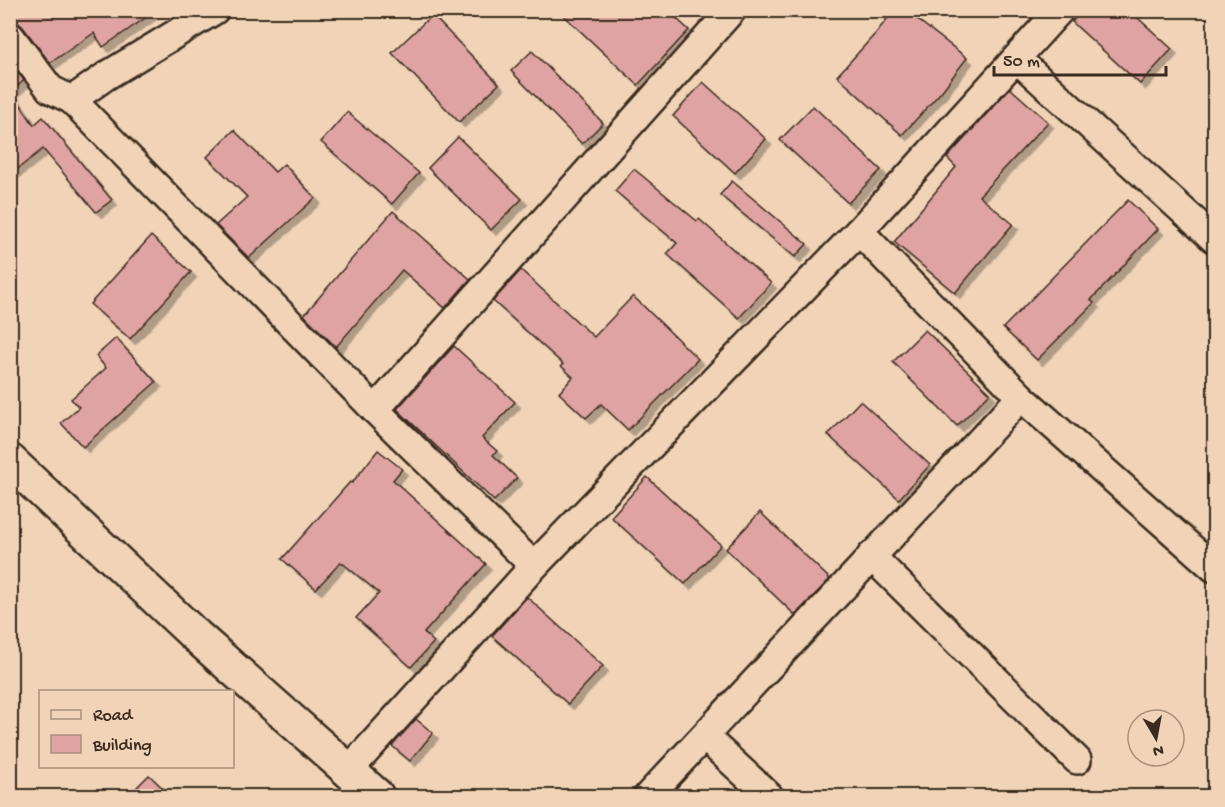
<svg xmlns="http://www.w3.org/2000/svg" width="1225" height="807" font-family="'Gochi Hand',sans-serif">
  <defs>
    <filter id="shadow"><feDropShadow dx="5.5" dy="5.5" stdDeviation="0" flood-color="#0004"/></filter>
  </defs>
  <rect width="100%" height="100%" fill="#f1d4b8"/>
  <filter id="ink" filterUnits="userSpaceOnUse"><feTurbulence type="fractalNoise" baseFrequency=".0167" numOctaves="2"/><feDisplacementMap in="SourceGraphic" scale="12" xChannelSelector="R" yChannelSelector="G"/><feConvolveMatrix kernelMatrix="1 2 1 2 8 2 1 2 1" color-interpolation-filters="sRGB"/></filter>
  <g filter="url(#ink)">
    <g fill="#dfa4a1" stroke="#3b2a1e" stroke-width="1.5" filter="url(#shadow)">
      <path d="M 10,10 L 157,10 L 103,47 L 94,33 L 50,63 L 23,27 L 17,22 L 10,21 Z"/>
      <path d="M 558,10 L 667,10 L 689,30 L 638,85 Z"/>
      <path d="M 894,10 L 905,10 L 967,58 L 941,92 L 902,135 L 837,76 L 876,33 Z"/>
      <path d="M 1082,10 L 1129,10 L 1172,49 L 1140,84 L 1072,22 Z"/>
      <path d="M 432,15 L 499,84 L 459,122 L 392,53 Z"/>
      <path d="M 532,51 L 603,123 L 582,144 L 511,71 Z"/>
      <path d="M 10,63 L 24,80 L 12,92 L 34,125 L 43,117 L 112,200 L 96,212 L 43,149 L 10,175 Z"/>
      <path d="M 703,82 L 766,139 L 735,173 L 673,116 Z"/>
      <path d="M 1010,88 L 1048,122 L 979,196 L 1013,224 L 955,293 L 894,242 L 956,167 L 947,158 Z"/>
      <path d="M 813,106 L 881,170 L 848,203 L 780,140 Z"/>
      <path d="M 347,112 L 419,173 L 392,204 L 321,142 Z"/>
      <path d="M 234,130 L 275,172 L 284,164 L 315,198 L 249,258 L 216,225 L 247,197 L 207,157 Z"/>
      <path d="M 458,137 L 522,199 L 491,230 L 428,168 Z"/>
      <path d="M 634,169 L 697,221 L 699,219 L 771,283 L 739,318 L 667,254 L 677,243 L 615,191 Z"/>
      <path d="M 732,181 L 807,244 L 795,257 L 720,195 Z"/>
      <path d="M 1128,200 L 1158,229 L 1091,300 L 1094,303 L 1037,360 L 1003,328 Z"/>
      <path d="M 393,211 L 470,279 L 445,308 L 402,270 L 336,347 L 304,315 Z"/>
      <path d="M 151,236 L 191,272 L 130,339 L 90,304 Z"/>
      <path d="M 521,270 L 594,337 L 633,296 L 698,359 L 628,430 L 601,404 L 586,418 L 559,393 L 573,377 L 561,366 L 563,364 L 493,301 Z"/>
      <path d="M 925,330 L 990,393 L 957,426 L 893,362 Z"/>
      <path d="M 116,338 L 156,382 L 83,447 L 61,423 L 79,407 L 71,399 L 106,368 L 96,356 Z"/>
      <path d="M 454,346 L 515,402 L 482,438 L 497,451 L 493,455 L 517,478 L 494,501 L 397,409 Z"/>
      <path d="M 860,401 L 930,465 L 899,499 L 828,435 Z"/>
      <path d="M 378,450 L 402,469 L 393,480 L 486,564 L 424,633 L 434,642 L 411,667 L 356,618 L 379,593 L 341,562 L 316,589 L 282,559 L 350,482 L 352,483 Z"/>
      <path d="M 647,477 L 721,545 L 685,584 L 611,517 Z"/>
      <path d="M 760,512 L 830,579 L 795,615 L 726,549 Z"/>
      <path d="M 527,597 L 603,666 L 568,704 L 492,636 Z"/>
      <path d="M 416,719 L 433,733 L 410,761 L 392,746 Z"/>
      <path d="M 149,775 L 171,796 L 128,796 Z"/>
    </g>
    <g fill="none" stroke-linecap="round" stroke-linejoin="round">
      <g stroke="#3b2a1e" stroke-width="32">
        <g id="street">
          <path d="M 10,36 L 50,89 L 72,100 L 106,76 L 215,10"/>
          <path d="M 1017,59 L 1214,239"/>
          <path d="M 72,100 L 375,410 L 534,566"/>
          <path d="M 859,231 L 1021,397 L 1214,568"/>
          <path d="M 375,410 L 732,10"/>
          <path d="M 871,556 L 1077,760"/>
          <path d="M 705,737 L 769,796"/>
          <path d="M 348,771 L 534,566 L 859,231 L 1060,10"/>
          <path d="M 648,796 L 1021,397"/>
        </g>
      </g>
      <g stroke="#3b2a1e" stroke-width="38">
        <path id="secondary" d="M 10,461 L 195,635 L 377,796"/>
      </g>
      <use href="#street" stroke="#f1d4b8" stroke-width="27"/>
      <use href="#secondary" stroke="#f1d4b8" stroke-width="33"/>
    </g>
  </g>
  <rect width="1225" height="807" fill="none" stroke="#f1d4b8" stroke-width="36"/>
  <rect x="18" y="18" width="1189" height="771" fill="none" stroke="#3b2a1e" stroke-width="2" filter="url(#ink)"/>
  <rect x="39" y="690" width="195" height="78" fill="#f1d4b8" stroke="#a8907a" stroke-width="1.5"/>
  <rect x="51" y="710" width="30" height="9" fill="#f1d4b8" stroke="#a8907a" stroke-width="1.5"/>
  <text x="93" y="720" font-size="18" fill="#3b2a1e">Road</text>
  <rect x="51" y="735" width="30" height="18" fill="#dfa4a1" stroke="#a8907a" stroke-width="1.5"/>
  <text x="93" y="750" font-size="18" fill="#3b2a1e">Building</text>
  <g transform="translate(1156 738) rotate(170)"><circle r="28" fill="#f1d4b8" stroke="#a8907a" stroke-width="1.5"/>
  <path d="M0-4.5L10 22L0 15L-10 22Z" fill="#3b2a1e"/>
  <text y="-9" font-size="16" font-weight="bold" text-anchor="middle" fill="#3b2a1e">N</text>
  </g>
  <path d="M994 66v9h172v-9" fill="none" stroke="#3b2a1e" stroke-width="3"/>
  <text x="1003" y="66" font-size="18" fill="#3b2a1e" stroke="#f1d4b8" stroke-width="4.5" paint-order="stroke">50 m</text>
</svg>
